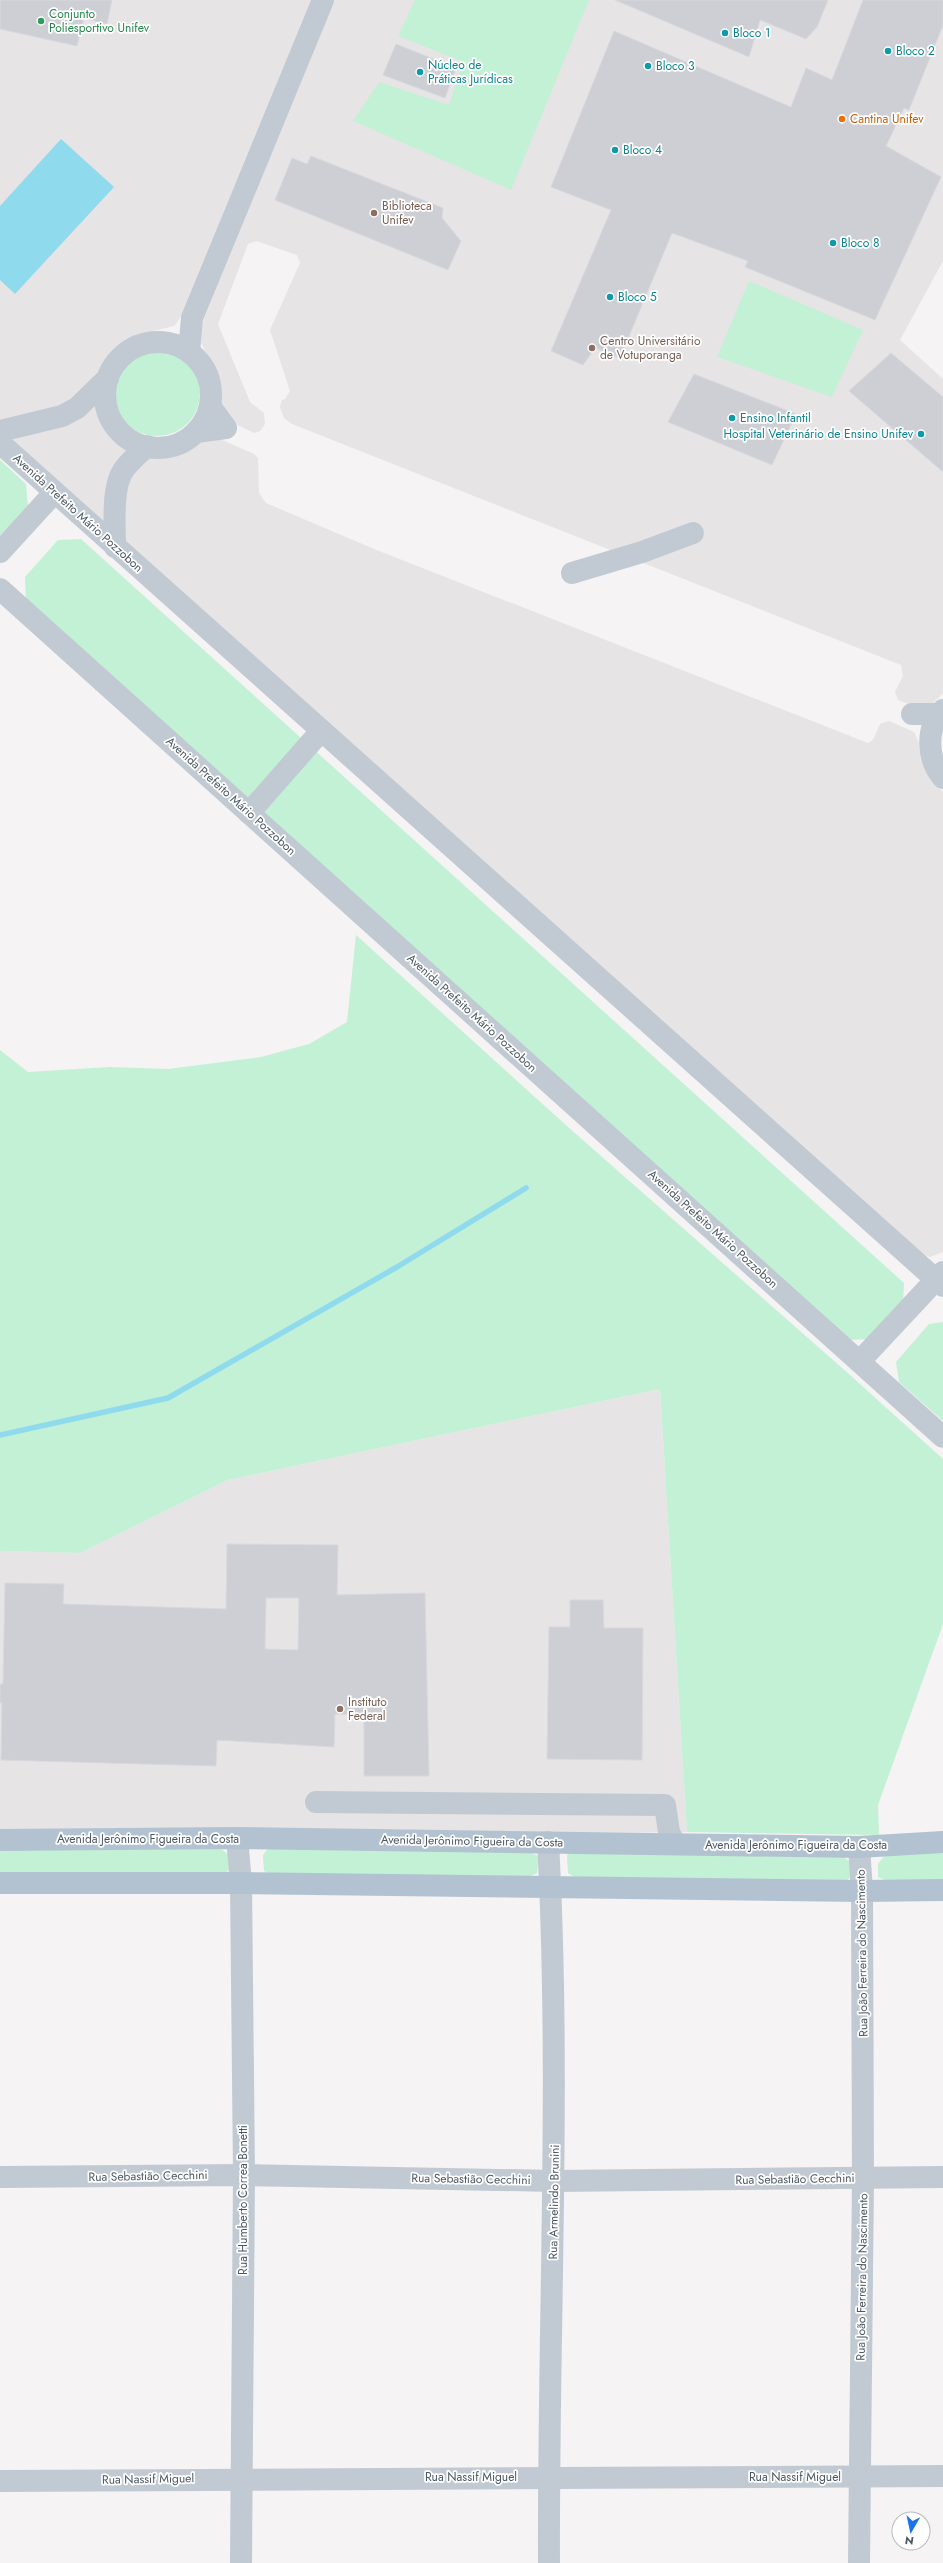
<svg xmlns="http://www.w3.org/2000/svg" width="943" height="2563" font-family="Jost,sans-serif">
  <rect width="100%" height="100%" fill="#f5f3f3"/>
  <g fill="#e6e4e5">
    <path d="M 0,0 L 314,0 L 183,314 L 174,326 L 134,336 L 122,343 L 104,362 L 98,375 L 96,401 L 99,415 L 113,438 L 136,452 L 163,456 L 187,449 L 202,438 L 220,439 L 254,454 L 258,458 L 259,493 L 266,503 L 374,549 L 868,743 L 873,740 L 880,724 L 889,721 L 914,732 L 919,743 L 925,769 L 931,781 L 943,792 L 943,1252 L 930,1257 L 917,1252 L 0,429 Z"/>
    <path d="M 331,0 L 943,0 L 943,261 L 900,340 L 943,379 L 943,693 L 931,705 L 922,709 L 898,700 L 895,692 L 903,676 L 901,665 L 292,424 L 284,418 L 280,407 L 282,400 L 285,399 L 290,391 L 270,330 L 300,263 L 297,255 L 256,241 L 248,244 L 218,324 L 250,402 L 264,413 L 265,424 L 260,431 L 254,433 L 225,419 L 221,411 L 218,377 L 200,341 L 200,329 Z"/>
    <path d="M 660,1389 L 687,1832 L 548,1833 L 0,1829 L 0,1551 L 80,1553 L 228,1480 Z"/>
  </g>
  <g fill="#c3f1d5">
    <path d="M 415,0 L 589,0 L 511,190 L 353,121 L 379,82 L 449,105 L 463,62 L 398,36 Z"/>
    <path d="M 749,281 L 863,330 L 832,397 L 717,357 Z"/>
    <circle cx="157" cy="393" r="43"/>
    <path d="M 0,460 L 26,484 L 28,508 L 0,535 Z"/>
    <path d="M 81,539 L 904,1283 L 903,1305 L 871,1339 L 847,1340 L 26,602 L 25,577 L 58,540 Z"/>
    <path d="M 356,935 L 568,1127 L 850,1375 L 943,1459 L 943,1624 L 878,1805 L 879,1835 L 687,1832 L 660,1389 L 228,1480 L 80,1553 L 0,1551 L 0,1050 L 28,1072 L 110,1067 L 168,1069 L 261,1057 L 309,1044 L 347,1022 Z"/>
    <path d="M 943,1322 L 943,1421 L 899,1382 L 896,1362 L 929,1324 Z"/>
    <path d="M 0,1846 L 220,1848 L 230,1856 L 230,1869 L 222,1876 L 0,1875 Z"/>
    <path d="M 270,1846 L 526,1849 L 539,1857 L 537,1873 L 524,1879 L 275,1878 L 264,1871 L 263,1855 Z"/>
    <path d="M 576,1849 L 841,1855 L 851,1863 L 851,1877 L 841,1885 L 579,1880 L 568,1873 L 567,1855 Z"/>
    <path d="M 943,1851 L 943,1880 L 891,1883 L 878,1877 L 878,1864 L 885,1855 Z"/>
  </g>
  <path fill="#90daee" d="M 61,139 L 114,187 L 15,294 L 0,280 L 0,206 Z"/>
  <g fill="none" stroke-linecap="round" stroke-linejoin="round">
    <path stroke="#90daee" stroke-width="5.5" d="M 0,1435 L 168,1398 L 397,1267 L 526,1188"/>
  </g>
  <g fill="#cdcfd5" stroke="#d7d9de" fill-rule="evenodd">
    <path d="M 0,0 L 112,0 L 107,24 L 84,18 L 77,46 L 0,29 Z"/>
    <path d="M 615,0 L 828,0 L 817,27 L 806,39 L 760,20 L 749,57 Z"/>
    <path d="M 863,0 L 943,0 L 943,25 L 909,110 L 904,108 L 886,146 L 941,177 L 875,320 L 745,267 L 748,261 L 672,233 L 620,358 L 595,348 L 583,365 L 551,351 L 611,210 L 551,187 L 614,31 L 791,107 L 806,68 L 832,80 Z"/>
    <path d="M 396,44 L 456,68 L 445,98 L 383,75 Z"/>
    <path d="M 311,156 L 443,208 L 442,218 L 461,241 L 448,270 L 275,200 L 292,158 L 307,164 Z"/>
    <path d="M 891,353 L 943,397 L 943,472 L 849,391 Z"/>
    <path d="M 694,374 L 796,414 L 772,465 L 668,422 Z"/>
    <path d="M 227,1544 L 338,1545 L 337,1595 L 425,1593 L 429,1776 L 364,1776 L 364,1715 L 335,1714 L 334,1747 L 217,1740 L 216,1766 L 1,1760 L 2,1703 L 0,1703 L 0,1684 L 3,1684 L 5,1583 L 64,1584 L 63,1604 L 226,1609 ZM 266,1598 L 299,1598 L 298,1650 L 265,1649 Z"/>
    <path d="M 570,1600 L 603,1600 L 604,1628 L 643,1628 L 642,1760 L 547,1759 L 549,1627 L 570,1627 Z"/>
  </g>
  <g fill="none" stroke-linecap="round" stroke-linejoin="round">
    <g stroke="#c1cad2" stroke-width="22">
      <circle cx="158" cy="395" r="53"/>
      <path d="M 189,352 L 192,318 L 323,0"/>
      <path d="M 0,431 L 62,416 L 77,408 L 108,378"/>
      <path d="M 196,432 L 226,428 L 210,406"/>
      <path d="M 0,443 L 943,1286"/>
      <path d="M 115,547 C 115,526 111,485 125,468 C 131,460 140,453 147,446"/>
      <path d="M 0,552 L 54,493"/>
      <path d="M 572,573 L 642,552 L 693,533"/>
      <path d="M 0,589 L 943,1437"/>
      <path d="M 943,710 C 925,728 927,759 943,778"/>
      <path d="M 912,714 L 939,714"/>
      <path d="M 249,813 L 321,731"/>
      <path d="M 860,1361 L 943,1272"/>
      <path d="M 316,1802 L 665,1805 L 669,1832 L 675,1844"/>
      <path d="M 237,1838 L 241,1883 L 244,2175 L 241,2563"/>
      <path d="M 548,1842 C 561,2082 548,2323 549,2563"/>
      <path d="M 0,2177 L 244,2175 L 555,2181 L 943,2177"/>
      <path d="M 0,2481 L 943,2476"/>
      <path d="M 859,2563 L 863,2178 L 862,1891 L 859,1847"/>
    </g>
    <g stroke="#b3c2d1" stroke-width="22">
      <path d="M 0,1840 L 237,1838 L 859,1847 L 943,1842"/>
      <path d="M 0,1883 L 241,1883 L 862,1891 L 943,1890"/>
    </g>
  </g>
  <circle fill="#2e9e5b" stroke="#fff" stroke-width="1.5" cx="41" cy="21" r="4"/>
  <g fill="#0f9aa8" stroke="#fff" stroke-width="1.5">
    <circle cx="725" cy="33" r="4"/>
    <circle cx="888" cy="51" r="4"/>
    <circle cx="648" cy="66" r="4"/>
    <circle cx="420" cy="72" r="4"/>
    <circle cx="615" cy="150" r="4"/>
    <circle cx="833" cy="243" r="4"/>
    <circle cx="610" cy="297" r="4"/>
    <circle cx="732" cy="418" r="4"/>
    <circle cx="921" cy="434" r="4"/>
  </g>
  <circle fill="#e8710a" stroke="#fff" stroke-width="1.5" cx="842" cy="119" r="4"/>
  <g fill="#8d6e63" stroke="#fff" stroke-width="1.5">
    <circle cx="374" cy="213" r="4"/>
    <circle cx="592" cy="348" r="4"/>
    <circle cx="340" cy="1709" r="4"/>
  </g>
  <g text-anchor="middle" stroke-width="3.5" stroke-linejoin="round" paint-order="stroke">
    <g font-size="12" fill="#27864d" stroke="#fff" text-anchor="start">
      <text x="49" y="18">Conjunto<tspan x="49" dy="14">Poliesportivo Unifev</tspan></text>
    </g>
    <g font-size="12" fill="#0d838f" stroke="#fff" text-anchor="start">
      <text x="733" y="37">Bloco 1</text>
      <text x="896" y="55">Bloco 2</text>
      <text x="428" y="69">Núcleo de<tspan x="428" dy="14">Práticas Jurídicas</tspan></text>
      <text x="656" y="70">Bloco 3</text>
      <text x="623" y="154">Bloco 4</text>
      <text x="841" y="247">Bloco 8</text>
      <text x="618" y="301">Bloco 5</text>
      <text x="740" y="422">Ensino Infantil</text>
      <text x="913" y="438" text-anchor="end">Hospital Veterinário de Ensino Unifev</text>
    </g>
    <g font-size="12" fill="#c56008" stroke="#fff" text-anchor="start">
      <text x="850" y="123">Cantina Unifev</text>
    </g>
    <g font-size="12" fill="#785e54" stroke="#fff" text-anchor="start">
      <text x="382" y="210">Biblioteca<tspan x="382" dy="14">Unifev</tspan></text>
      <text x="600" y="345">Centro Universitário<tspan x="600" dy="14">de Votuporanga</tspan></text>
      <text x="348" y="1706">Instituto<tspan x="348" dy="14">Federal</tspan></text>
    </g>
    <g font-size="12" fill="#4a5661" stroke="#fff">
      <text transform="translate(78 513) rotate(42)" y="4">Avenida Prefeito Mário Pozzobon</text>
      <text transform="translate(231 796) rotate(42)" y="4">Avenida Prefeito Mário Pozzobon</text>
      <text transform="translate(472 1013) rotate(42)" y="4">Avenida Prefeito Mário Pozzobon</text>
      <text transform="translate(713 1229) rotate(42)" y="4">Avenida Prefeito Mário Pozzobon</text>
      <text x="148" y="1843">Avenida Jerônimo Figueira da Costa</text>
      <text transform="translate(472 1841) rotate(1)" y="4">Avenida Jerônimo Figueira da Costa</text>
      <text x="796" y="1849">Avenida Jerônimo Figueira da Costa</text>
      <text transform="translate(862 1953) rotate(-91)" y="4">Rua João Ferreira do Nascimento</text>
      <text transform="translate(148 2176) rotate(-1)" y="4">Rua Sebastião Cecchini</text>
      <text transform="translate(471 2179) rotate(1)" y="4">Rua Sebastião Cecchini</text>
      <text transform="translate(795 2179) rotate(-1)" y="4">Rua Sebastião Cecchini</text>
      <text transform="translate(243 2200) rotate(-90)" y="4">Rua Humberto Correa Bonetti</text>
      <text transform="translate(554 2202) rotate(-89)" y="4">Rua Armelindo Brunini</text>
      <text transform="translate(862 2277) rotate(-89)" y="4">Rua João Ferreira do Nascimento</text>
      <text x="471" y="2481">Rua Nassif Miguel</text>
      <text x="795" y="2481">Rua Nassif Miguel</text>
      <text transform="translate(148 2479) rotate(-1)" y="4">Rua Nassif Miguel</text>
    </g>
  </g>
  <g transform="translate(911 2531) rotate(189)"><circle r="19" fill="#ffffff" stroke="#b7bbc0"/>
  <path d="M0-3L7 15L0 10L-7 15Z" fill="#1a73e8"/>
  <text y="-6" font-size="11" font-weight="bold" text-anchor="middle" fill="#4a5661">N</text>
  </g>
</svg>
